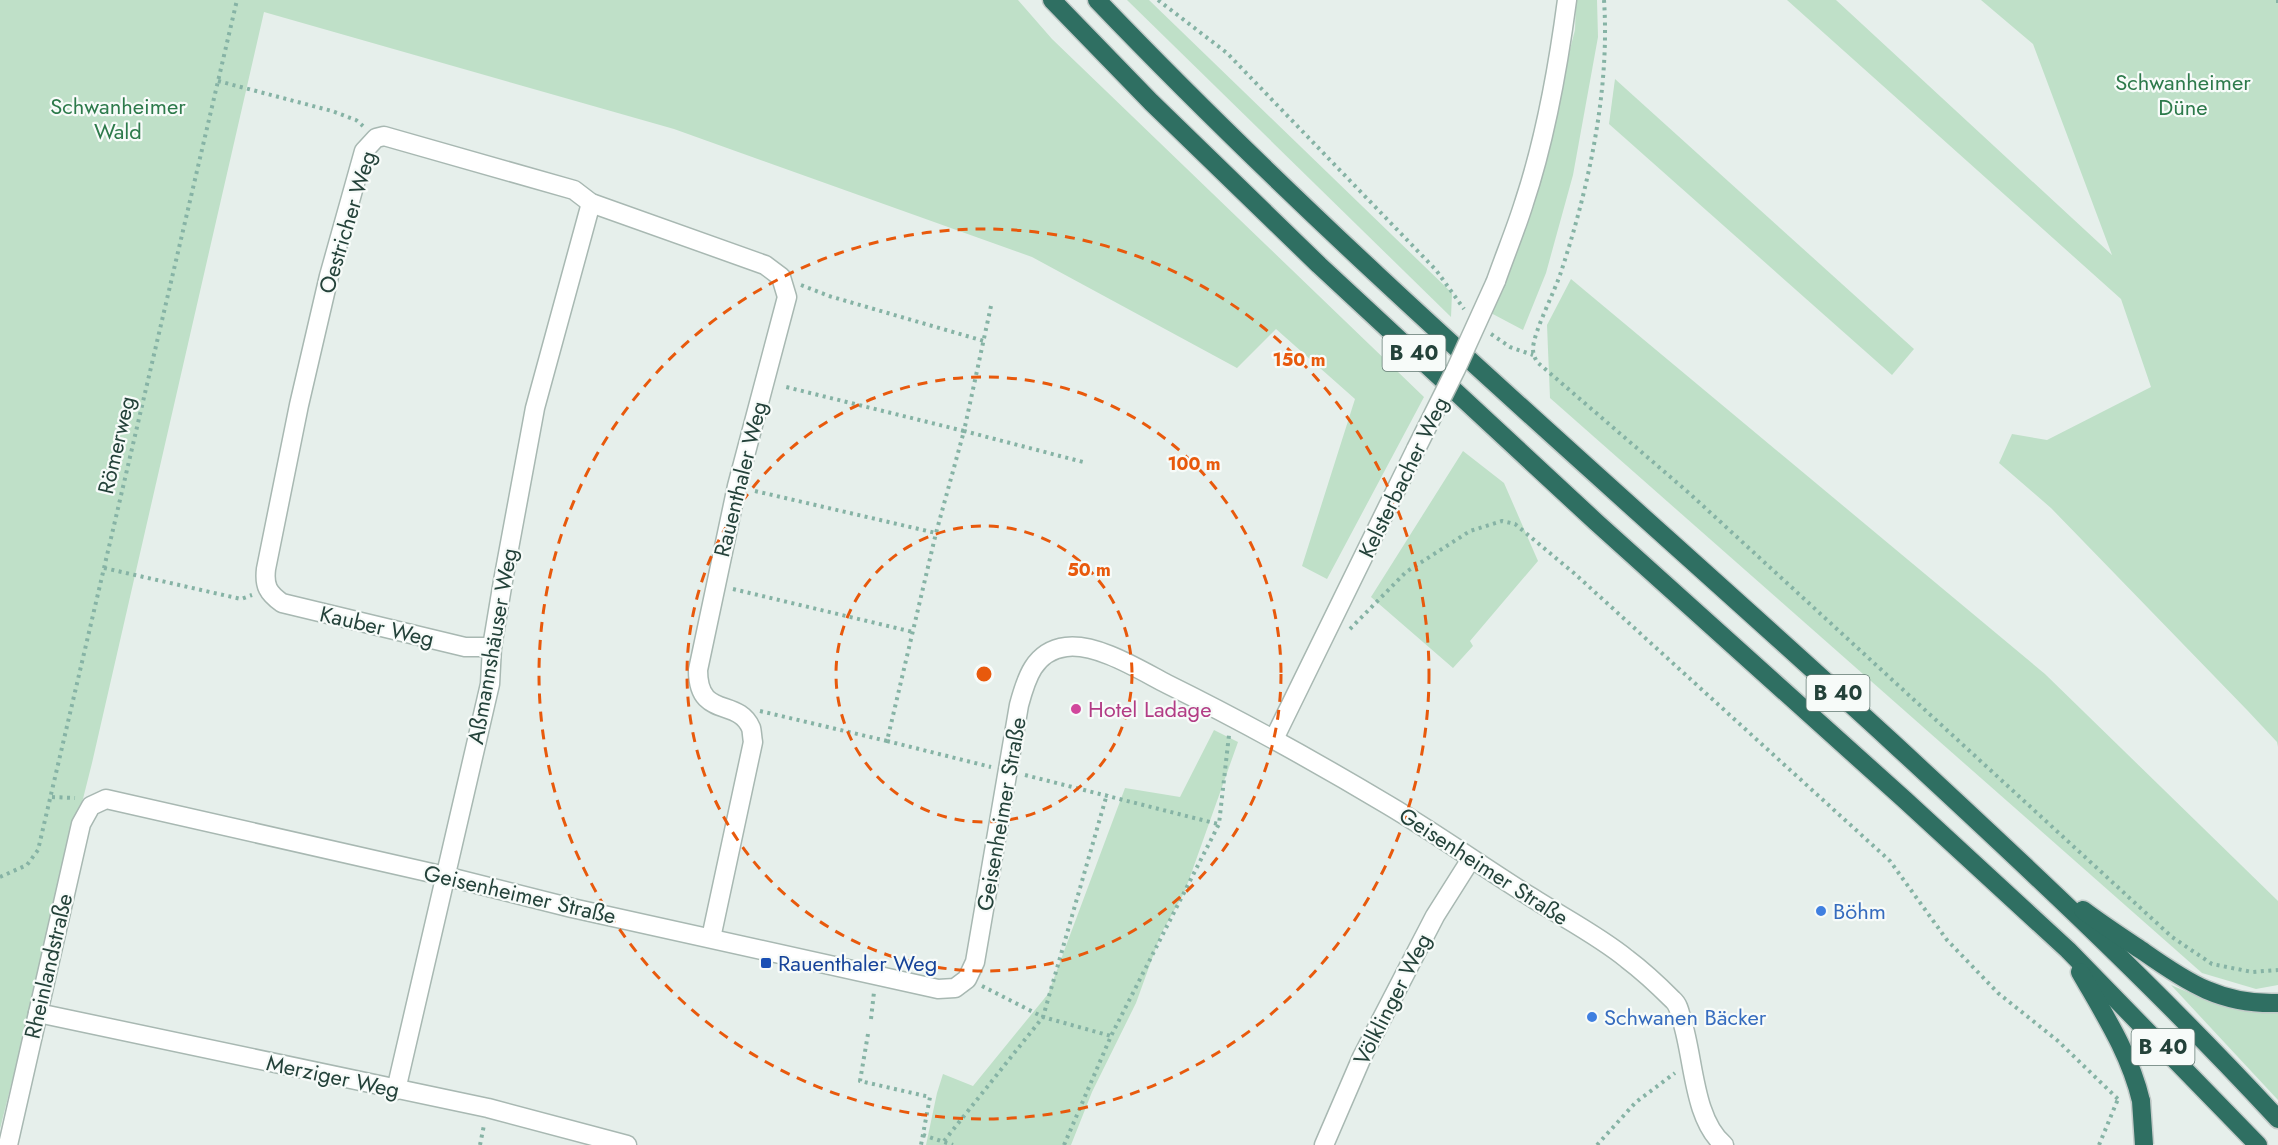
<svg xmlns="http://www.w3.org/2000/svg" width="2278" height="1145" font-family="Jost,sans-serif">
  <rect width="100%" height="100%" fill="#e6efeb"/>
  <g fill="#bfe0c8">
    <path d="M 0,0 L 1018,0 L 1052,39 L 1424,397 L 1327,579 L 1302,566 L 1355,399 L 1276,329 L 1237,368 L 1032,257 L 674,129 L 264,12 L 92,763 L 0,1129 Z"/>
    <path d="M 1127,0 L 1149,0 L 1452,293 L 1451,317 Z"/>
    <path d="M 1576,0 L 1597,0 L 1598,37 L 1573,175 L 1546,273 L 1523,330 L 1489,312 L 1526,220 L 1575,30 Z"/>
    <path d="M 1787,0 L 1836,0 L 2112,255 L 2033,44 L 1981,0 L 2278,0 L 2278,747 L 2277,742 L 2247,710 L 2051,508 L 1999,463 L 2012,434 L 2047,440 L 2151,387 L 2121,299 Z"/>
    <path d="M 1615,79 L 1914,349 L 1892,375 L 1609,124 Z"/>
    <path d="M 1571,279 L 2045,674 L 2278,901 L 2278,985 L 2256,989 L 2202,973 L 1550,398 L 1547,325 Z"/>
    <path d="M 1463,451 L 1504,483 L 1538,561 L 1470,641 L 1473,646 L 1453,668 L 1371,597 Z"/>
    <path d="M 1214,730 L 1238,742 L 1185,891 L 1161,934 L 1136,1003 L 1092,1092 L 1071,1145 L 926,1145 L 937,1093 L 943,1074 L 973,1086 L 1048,994 L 1125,788 L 1180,797 Z"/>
    <path d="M 2171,985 C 2213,1003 2233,1010 2278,1011 L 2278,1100 Z"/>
  </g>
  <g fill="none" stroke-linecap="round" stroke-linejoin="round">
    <g stroke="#a8b8b2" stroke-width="21">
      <g id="minor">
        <path d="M 1496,281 C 1505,255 1516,229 1524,203 C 1546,137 1558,68 1567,0"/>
        <path d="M 492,647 L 465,647 L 282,603 C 268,593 264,586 266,569 L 299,405 L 329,276 L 364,151 L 376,138 L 384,136 L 574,190 L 591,203 L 765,265 L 781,277 L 787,297 L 737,486 L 698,670 C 698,720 738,697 751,728 C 752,731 752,737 753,742 L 711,938"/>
        <path d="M 1274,739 L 1416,449"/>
        <path d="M 38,1013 L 488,1108 L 627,1145"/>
        <path d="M 396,1090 L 490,684 L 492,647 L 503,581 L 535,408 L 591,203"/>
        <path d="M 8,1145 L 81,824 L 91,806 L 106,799 L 445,876 L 572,908 L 938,989 L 955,988 L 967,979 L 975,962 L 1019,705 C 1026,679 1034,651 1066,647 C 1097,643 1140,670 1167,684 C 1242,721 1316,762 1388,805 C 1437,834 1483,867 1531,897 C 1562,917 1599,936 1627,959 C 1643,971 1659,986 1673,1000 C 1679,1005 1680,1014 1682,1021 C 1694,1058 1693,1119 1724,1145"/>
        <path d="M 1324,1145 L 1362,1057 L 1435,916 L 1471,859"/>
      </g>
    </g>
    <g stroke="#c2cac8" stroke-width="21">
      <g id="highway">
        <path d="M 1052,0 L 1151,102 L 1319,265 L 1596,522 L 1905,800 L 2068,950 L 2258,1145"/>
        <path d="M 1097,0 C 1348,262 1625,497 1892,742 C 2024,864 2156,987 2278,1119"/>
        <path d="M 2083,910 C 2103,925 2123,938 2144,952 C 2188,983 2222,1005 2278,1003"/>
        <path d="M 2080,972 C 2104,1014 2130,1054 2141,1101"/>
      </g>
    </g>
    <g stroke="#86b3a5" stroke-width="4" stroke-dasharray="3 4.5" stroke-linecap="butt">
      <path d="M 1158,0 L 1227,53 L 1436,270 L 1464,309"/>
      <path d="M 1604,0 C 1610,89 1589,187 1561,272 C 1555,291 1533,333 1533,349 C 1533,354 1535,358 1537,362 L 1689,493 L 2172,937 L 2212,964 L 2252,972 L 2278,970"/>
      <path d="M 2278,0 L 2278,6"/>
      <path d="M 218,81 L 332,111 L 356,120 L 363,126"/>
      <path d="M 801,285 L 829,296 L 984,341"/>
      <path d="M 991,306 L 964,431 L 1087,463"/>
      <path d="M 1491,334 L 1510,347 L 1533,355"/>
      <path d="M 755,491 L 936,533"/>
      <path d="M 104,568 L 241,599 L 252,595"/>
      <path d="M 733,589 L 913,632"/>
      <path d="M 1350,629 L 1406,572 L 1470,531 L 1502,521 L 1515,524 L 1575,574 L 1890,861 L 1947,940 L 1998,993 L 2058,1041 L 2121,1102"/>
      <path d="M 760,711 L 887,741 L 936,533 L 964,431 L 782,386"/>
      <path d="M 887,741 L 991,767"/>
      <path d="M 1025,775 L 1218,824"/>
      <path d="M 52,797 L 75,798"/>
      <path d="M 0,877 L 27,865 L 38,850 L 237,0"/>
      <path d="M 982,986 L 1043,1017 L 1107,794"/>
      <path d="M 871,1019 L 874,992"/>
      <path d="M 868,1034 L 860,1081 L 930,1097 L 921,1145"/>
      <path d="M 923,1135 L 953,1145"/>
      <path d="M 944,1141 L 1043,1017 L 1111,1036"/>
      <path d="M 480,1145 L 484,1125"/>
      <path d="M 1064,1145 L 1111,1036 L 1219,824 L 1229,735"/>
      <path d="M 1597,1145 L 1636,1102 L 1675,1073"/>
      <path d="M 2099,1145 L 2118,1099"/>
    </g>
    <use href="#minor" stroke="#fff" stroke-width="18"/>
    <use href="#highway" stroke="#2f6f62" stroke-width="18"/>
    <g stroke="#a8b8b2" stroke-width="21" stroke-linecap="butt">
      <path id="minor-bridge" d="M 1416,449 L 1456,369 L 1496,281"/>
    </g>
    <g stroke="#c2cac8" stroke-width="21" stroke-linecap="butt">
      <path id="highway-bridge" d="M 2141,1101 L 2144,1145"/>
    </g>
    <use href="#minor-bridge" stroke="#fff" stroke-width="18"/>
    <use href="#highway-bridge" stroke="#2f6f62" stroke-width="18"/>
  </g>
  <g fill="none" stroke="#e8590c" stroke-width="3" stroke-dasharray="10 8">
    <circle cx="984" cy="674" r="148"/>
    <circle cx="984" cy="674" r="297"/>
    <circle cx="984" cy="674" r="445"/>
  </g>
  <circle fill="#d1479c" stroke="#f7fbf9" stroke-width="2" cx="1076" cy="709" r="6"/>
  <g fill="#3f7fe0" stroke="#f7fbf9" stroke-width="2">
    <circle cx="1821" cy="911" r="6"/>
    <circle cx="1592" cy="1017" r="6"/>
  </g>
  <rect fill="#1a4fb4" stroke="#f7fbf9" stroke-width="2" x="760" y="957" width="12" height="12" rx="3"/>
  <g text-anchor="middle" stroke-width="4.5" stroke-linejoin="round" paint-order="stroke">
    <g fill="#f7fbf9" stroke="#637a73" stroke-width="1.5">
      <rect x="1382.5" y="335" width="63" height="36" rx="4.5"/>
      <rect x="1806.5" y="675" width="63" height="36" rx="4.5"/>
      <rect x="2131.5" y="1029" width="63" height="36" rx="4.5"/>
    </g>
    <g font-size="21" font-weight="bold" fill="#24423a">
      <text x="1414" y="360">B 40</text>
      <text x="1838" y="700">B 40</text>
      <text x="2163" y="1054">B 40</text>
    </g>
    <g font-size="22" fill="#2d7a4b" stroke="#f7fbf9">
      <text x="2183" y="90">Schwanheimer<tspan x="2183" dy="25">Düne</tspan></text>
      <text x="118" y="114">Schwanheimer<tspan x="118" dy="25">Wald</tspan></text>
    </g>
    <g font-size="22" fill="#24423a" stroke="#f7fbf9">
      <text transform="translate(347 222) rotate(-73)" y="8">Oestricher Weg</text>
      <text transform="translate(116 445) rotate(-77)" y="8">Römerweg</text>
      <text transform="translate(1403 477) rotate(-64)" y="8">Kelsterbacher Weg</text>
      <text transform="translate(740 479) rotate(-76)" y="8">Rauenthaler Weg</text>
      <text transform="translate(377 626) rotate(13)" y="8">Kauber Weg</text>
      <text transform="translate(492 646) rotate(-80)" y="8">Aßmannshäuser Weg</text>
      <text transform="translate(1001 814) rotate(-80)" y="8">Geisenheimer Straße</text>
      <text transform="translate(1484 866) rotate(33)" y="8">Geisenheimer Straße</text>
      <text transform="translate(520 894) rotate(13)" y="8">Geisenheimer Straße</text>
      <text transform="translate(48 966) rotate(-77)" y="8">Rheinlandstraße</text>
      <text transform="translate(1392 999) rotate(-63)" y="8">Völklinger Weg</text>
      <text transform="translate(333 1076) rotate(12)" y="8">Merziger Weg</text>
    </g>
    <g font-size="22" fill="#b23c85" stroke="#f7fbf9" text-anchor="start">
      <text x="1088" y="717">Hotel Ladage</text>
    </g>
    <g font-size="22" fill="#366cbe" stroke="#f7fbf9" text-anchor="start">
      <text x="1833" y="919">Böhm</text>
      <text x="1604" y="1025">Schwanen Bäcker</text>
    </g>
    <g font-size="22" fill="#164399" stroke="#f7fbf9" text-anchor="start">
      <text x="778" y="971">Rauenthaler Weg</text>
    </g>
  </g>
  <circle cx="984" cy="674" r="9" fill="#e8590c" stroke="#f7fbf9" stroke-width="3"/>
  <g font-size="18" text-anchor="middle" font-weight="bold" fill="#e8590c" stroke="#f7fbf9" stroke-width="4.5" stroke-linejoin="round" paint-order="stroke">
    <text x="1299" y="366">150 m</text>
    <text x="1194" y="470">100 m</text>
    <text x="1089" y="576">50 m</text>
  </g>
</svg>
